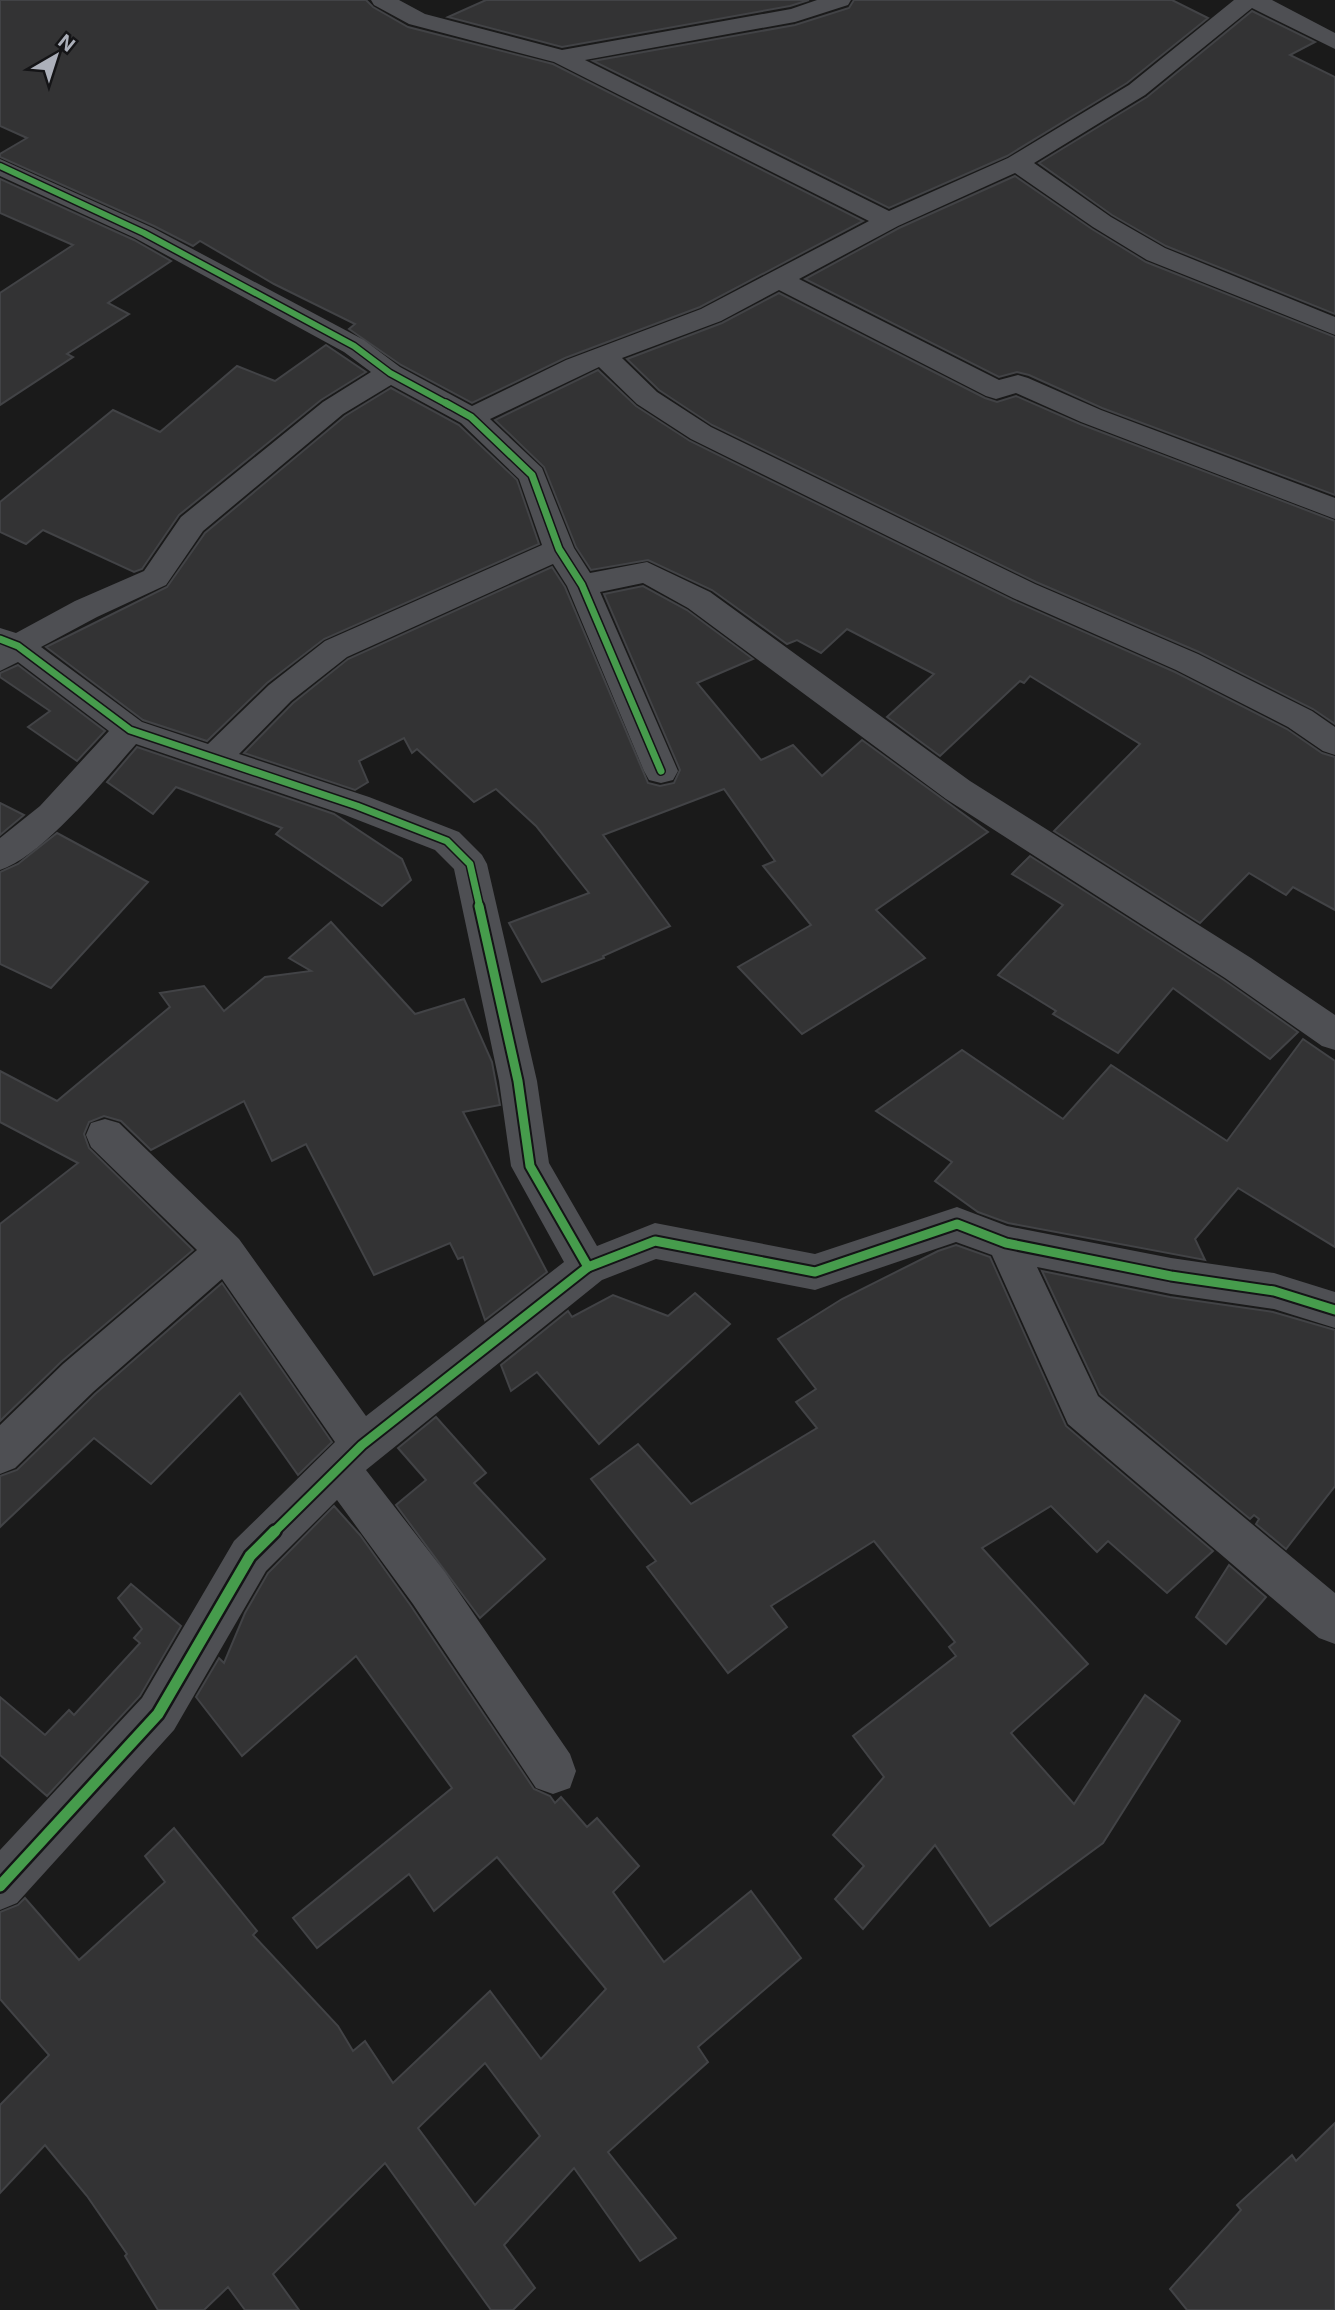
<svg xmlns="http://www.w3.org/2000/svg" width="1335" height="2310" font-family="Inter,sans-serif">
  <rect width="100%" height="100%" fill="#1a1a1a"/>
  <g fill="#333334" stroke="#424346" stroke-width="2" fill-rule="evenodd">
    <path d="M 0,0 L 366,0 L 373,7 L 408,27 L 553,64 L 863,221 L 700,307 L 565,358 L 472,403 L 401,365 L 349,329 L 355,324 L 274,284 L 200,241 L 193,246 L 154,226 L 0,157 L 0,154 L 27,138 L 0,126 Z"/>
    <path d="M 486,0 L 809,0 L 790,6 L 562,47 L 448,17 Z"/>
    <path d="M 854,0 L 1172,0 L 1208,18 L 1127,83 L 1007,156 L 889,208 L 593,61 L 795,25 L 849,8 Z"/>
    <path d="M 1252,11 L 1315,42 L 1290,55 L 1335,77 L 1335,314 L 1166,246 L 1112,215 L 1039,163 L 1147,97 Z"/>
    <path d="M 1015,176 L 1092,229 L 1146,262 L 1335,337 L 1335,495 L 1102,408 L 1029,375 L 1017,372 L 999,377 L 805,279 L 899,228 Z"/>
    <path d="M 0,179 L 134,240 L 171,261 L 108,303 L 129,314 L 67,354 L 73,357 L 0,405 L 0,293 L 73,245 L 0,213 Z"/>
    <path d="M 779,293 L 985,398 L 997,402 L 1016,396 L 1080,424 L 1335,521 L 1335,724 L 1313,709 L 1199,652 L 1036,582 L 712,425 L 659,390 L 627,359 L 722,323 Z"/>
    <path d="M 326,345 L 366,372 L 321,400 L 179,515 L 142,569 L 134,572 L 43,530 L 26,544 L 0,532 L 0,502 L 113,410 L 160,432 L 237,366 L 275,381 Z"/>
    <path d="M 598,370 L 636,406 L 690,441 L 1012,600 L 1175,672 L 1287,729 L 1322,753 L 1335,757 L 1335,910 L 1293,887 L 1286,895 L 1249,873 L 1200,923 L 1054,831 L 1140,744 L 1030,676 L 1024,683 L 1020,681 L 940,756 L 887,717 L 934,674 L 847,629 L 821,653 L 797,640 L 787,644 L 712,590 L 648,560 L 591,570 L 576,547 L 544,467 L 495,420 Z"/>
    <path d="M 391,388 L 459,425 L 517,480 L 539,544 L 324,639 L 267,683 L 207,741 L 143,720 L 46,647 L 167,587 L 205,533 L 345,416 Z"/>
    <path d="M 552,567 L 565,587 L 648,783 L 660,786 L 674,783 L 680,770 L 604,594 L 643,586 L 687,610 L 753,659 L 697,683 L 761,760 L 793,745 L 822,776 L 862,740 L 988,832 L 876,910 L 925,958 L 802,1034 L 738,967 L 811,925 L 763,866 L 775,861 L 724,789 L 603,835 L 670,926 L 603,956 L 604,958 L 542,982 L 509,923 L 589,893 L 536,826 L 496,789 L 474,802 L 417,749 L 412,753 L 404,738 L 359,761 L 368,782 L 355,790 L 244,753 L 293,703 L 348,659 Z"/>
    <path d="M 18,665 L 105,731 L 77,761 L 28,727 L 50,711 L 0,677 L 0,673 Z"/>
    <path d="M 137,747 L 334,814 L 402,859 L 411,880 L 382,906 L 276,834 L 282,828 L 176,787 L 153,814 L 107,782 Z"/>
    <path d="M 0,803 L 24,815 L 0,835 Z"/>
    <path d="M 57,833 L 148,882 L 51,988 L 0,964 L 0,872 L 18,864 Z"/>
    <path d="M 1030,856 L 1224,980 L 1298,1032 L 1270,1059 L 1173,988 L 1118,1053 L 1053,1014 L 1056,1011 L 998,975 L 1063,905 L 1012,874 Z"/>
    <path d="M 331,922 L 415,1014 L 464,999 L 492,1062 L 500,1105 L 463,1112 L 547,1272 L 485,1320 L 463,1257 L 458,1259 L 450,1243 L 374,1275 L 306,1144 L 272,1161 L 244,1101 L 151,1150 L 121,1121 L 104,1116 L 89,1122 L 84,1134 L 89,1148 L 193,1250 L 61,1362 L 0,1421 L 0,1224 L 78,1163 L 0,1122 L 0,1071 L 57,1101 L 170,1007 L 160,993 L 204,986 L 224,1011 L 265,977 L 311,971 L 289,958 Z"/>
    <path d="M 1303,1039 L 1335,1061 L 1335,1247 L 1238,1188 L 1195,1239 L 1205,1260 L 1008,1223 L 978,1212 L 935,1181 L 952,1162 L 876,1111 L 962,1050 L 1063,1119 L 1111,1065 L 1227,1141 Z"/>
    <path d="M 956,1245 L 990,1257 L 1066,1426 L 1213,1551 L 1167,1593 L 1108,1541 L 1097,1552 L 1051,1506 L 982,1548 L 1088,1664 L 1011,1733 L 1074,1804 L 1145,1695 L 1180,1721 L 1103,1843 L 990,1926 L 935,1845 L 863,1929 L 835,1899 L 864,1866 L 833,1835 L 884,1777 L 853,1736 L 956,1656 L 949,1647 L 955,1642 L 874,1541 L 771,1606 L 787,1627 L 728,1673 L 647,1567 L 656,1561 L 591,1479 L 638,1444 L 691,1504 L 817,1428 L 796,1402 L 816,1389 L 778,1339 L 842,1299 L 938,1251 Z"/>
    <path d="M 1042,1271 L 1170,1297 L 1273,1312 L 1335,1330 L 1335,1486 L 1286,1549 L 1256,1524 L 1259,1519 L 1254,1515 L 1250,1519 L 1100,1394 Z"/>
    <path d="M 222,1283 L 332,1442 L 298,1475 L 240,1393 L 151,1484 L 94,1438 L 0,1527 L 0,1476 L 17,1470 L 95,1394 Z"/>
    <path d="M 695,1293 L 730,1324 L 599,1444 L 537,1372 L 511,1391 L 501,1365 L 568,1311 L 572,1317 L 613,1295 L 668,1316 Z"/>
    <path d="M 436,1417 L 486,1473 L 474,1483 L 545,1559 L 480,1618 L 396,1505 L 426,1480 L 398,1448 Z"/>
    <path d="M 334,1506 L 360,1535 L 411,1606 L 534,1789 L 550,1796 L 555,1803 L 561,1797 L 587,1827 L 597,1818 L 639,1866 L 613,1892 L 664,1962 L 751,1891 L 801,1958 L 698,2047 L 708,2062 L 608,2152 L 676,2238 L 640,2261 L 574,2168 L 504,2245 L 535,2288 L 513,2310 L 491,2310 L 385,2163 L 273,2274 L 299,2310 L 245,2310 L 228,2287 L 204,2310 L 158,2310 L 125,2256 L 127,2254 L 87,2196 L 45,2145 L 0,2193 L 0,2105 L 49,2055 L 0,1999 L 0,1912 L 18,1905 L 25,1898 L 79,1960 L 165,1882 L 145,1856 L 174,1828 L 257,1931 L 253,1935 L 338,2026 L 353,2051 L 365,2041 L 393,2083 L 490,1991 L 541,2059 L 606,1989 L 497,1857 L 434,1911 L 409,1874 L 317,1948 L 293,1918 L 452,1788 L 356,1656 L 242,1756 L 196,1697 L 219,1658 L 224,1663 L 245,1613 L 268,1573 ZM 485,2063 L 540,2136 L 475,2205 L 418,2128 Z"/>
    <path d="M 1229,1565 L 1266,1597 L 1226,1644 L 1196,1617 Z"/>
    <path d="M 131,1584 L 181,1626 L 140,1696 L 47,1796 L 0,1755 L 0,1697 L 45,1735 L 69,1710 L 74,1715 L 140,1643 L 134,1638 L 142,1629 L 118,1598 Z"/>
    <path d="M 1335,2123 L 1335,2310 L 1187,2310 L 1170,2289 L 1241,2210 L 1237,2205 L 1292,2155 L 1296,2161 Z"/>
  </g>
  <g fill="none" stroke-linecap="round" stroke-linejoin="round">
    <path fill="#4e4f53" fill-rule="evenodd" d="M 371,0 L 399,0 L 425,14 L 562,50 L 791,9 L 817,0 L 851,0 L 848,5 L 795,22 L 585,60 L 889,211 L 1008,158 L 1129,85 L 1234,0 L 1272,0 L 1335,33 L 1335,49 L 1252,8 L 1145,95 L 1034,163 L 1111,217 L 1165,248 L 1335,317 L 1335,335 L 1147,260 L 1093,227 L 1015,173 L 898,226 L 799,279 L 999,380 L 1018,375 L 1028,378 L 1101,410 L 1335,498 L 1335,519 L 1081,422 L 1016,393 L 996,399 L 986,396 L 779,290 L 721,321 L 622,358 L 657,392 L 711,427 L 1035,584 L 1198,654 L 1312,711 L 1335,727 L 1335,755 L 1323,751 L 1288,727 L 1176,670 L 1013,598 L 691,439 L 637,404 L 599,367 L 490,419 L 542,468 L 574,548 L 590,573 L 647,562 L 710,592 L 970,781 L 1251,958 L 1335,1015 L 1335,1050 L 1322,1046 L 1225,978 L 946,799 L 688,608 L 643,583 L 600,592 L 678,771 L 673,780 L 661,783 L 649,780 L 644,771 L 567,586 L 553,564 L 347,657 L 291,701 L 239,754 L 369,797 L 459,832 L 482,855 L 487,864 L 537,1081 L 549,1163 L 597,1246 L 655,1223 L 815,1254 L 957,1207 L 1007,1226 L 1171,1258 L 1274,1273 L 1335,1292 L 1335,1328 L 1274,1309 L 1171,1294 L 1037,1267 L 1098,1396 L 1335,1593 L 1335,1644 L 1319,1638 L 1068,1424 L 992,1255 L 956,1242 L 815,1290 L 656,1259 L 602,1280 L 366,1470 L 445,1572 L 570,1754 L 576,1771 L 570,1788 L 553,1794 L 536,1788 L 413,1604 L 337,1500 L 266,1571 L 174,1730 L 17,1903 L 0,1910 L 0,1850 L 142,1698 L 234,1541 L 335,1442 L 222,1279 L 93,1392 L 15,1468 L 0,1474 L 0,1425 L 63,1364 L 197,1250 L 91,1147 L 86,1135 L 91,1123 L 105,1119 L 119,1123 L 239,1239 L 366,1416 L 564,1262 L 511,1166 L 499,1081 L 454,869 L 435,850 L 345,815 L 136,744 C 105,779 43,856 0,870 L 0,838 L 40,806 L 109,731 L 18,662 L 0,671 L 0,628 L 16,633 L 75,601 L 144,571 L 181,517 L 323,402 L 371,372 L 344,352 L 135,238 L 0,176 L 0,159 L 153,228 L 364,340 L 400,367 L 472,406 L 566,360 L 701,309 L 869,221 L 554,62 L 409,24 L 374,5 ZM 391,385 L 461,423 L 519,479 L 542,545 L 325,641 L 269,685 L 208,744 L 142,722 L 41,647 L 97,617 L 166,585 L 203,531 L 343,414 Z"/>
    <g stroke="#141416" stroke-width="9">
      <path id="cycleway-far3" d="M 0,166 L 144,233 L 354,346 L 390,373 L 449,405"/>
    </g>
    <g stroke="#141416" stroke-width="10">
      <g id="cycleway-far2">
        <path d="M 446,403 L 471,417 L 532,475 L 559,549 L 582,585 L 661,771"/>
        <path d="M 0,639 L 18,646 L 130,730 L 357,806 L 447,841 L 470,864 L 480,908"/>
      </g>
    </g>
    <g stroke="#141416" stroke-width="13">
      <g id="cycleway-far1">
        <path d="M 479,906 L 518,1081 L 530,1166 L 588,1267"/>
        <path d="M 273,1533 L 362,1445 L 588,1267 L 655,1241 L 815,1272 L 957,1224 L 1006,1243 L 1171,1276 L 1274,1291 L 1335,1310"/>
      </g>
    </g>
    <g stroke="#141416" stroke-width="16">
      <path id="cycleway" d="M 0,1886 L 158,1714 L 250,1556 L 275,1531"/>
    </g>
    <use href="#cycleway-far3" stroke="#469c4c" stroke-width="6"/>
    <use href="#cycleway-far2" stroke="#469c4c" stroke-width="7"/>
    <use href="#cycleway-far1" stroke="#469c4c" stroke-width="9"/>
    <use href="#cycleway" stroke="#469c4c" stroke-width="11"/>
  </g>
  <g transform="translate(56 56) rotate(39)" stroke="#141416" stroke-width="5" paint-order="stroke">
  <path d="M0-5L12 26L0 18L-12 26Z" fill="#acb0ba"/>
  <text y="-10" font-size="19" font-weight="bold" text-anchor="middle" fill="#acb0ba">N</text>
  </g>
</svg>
